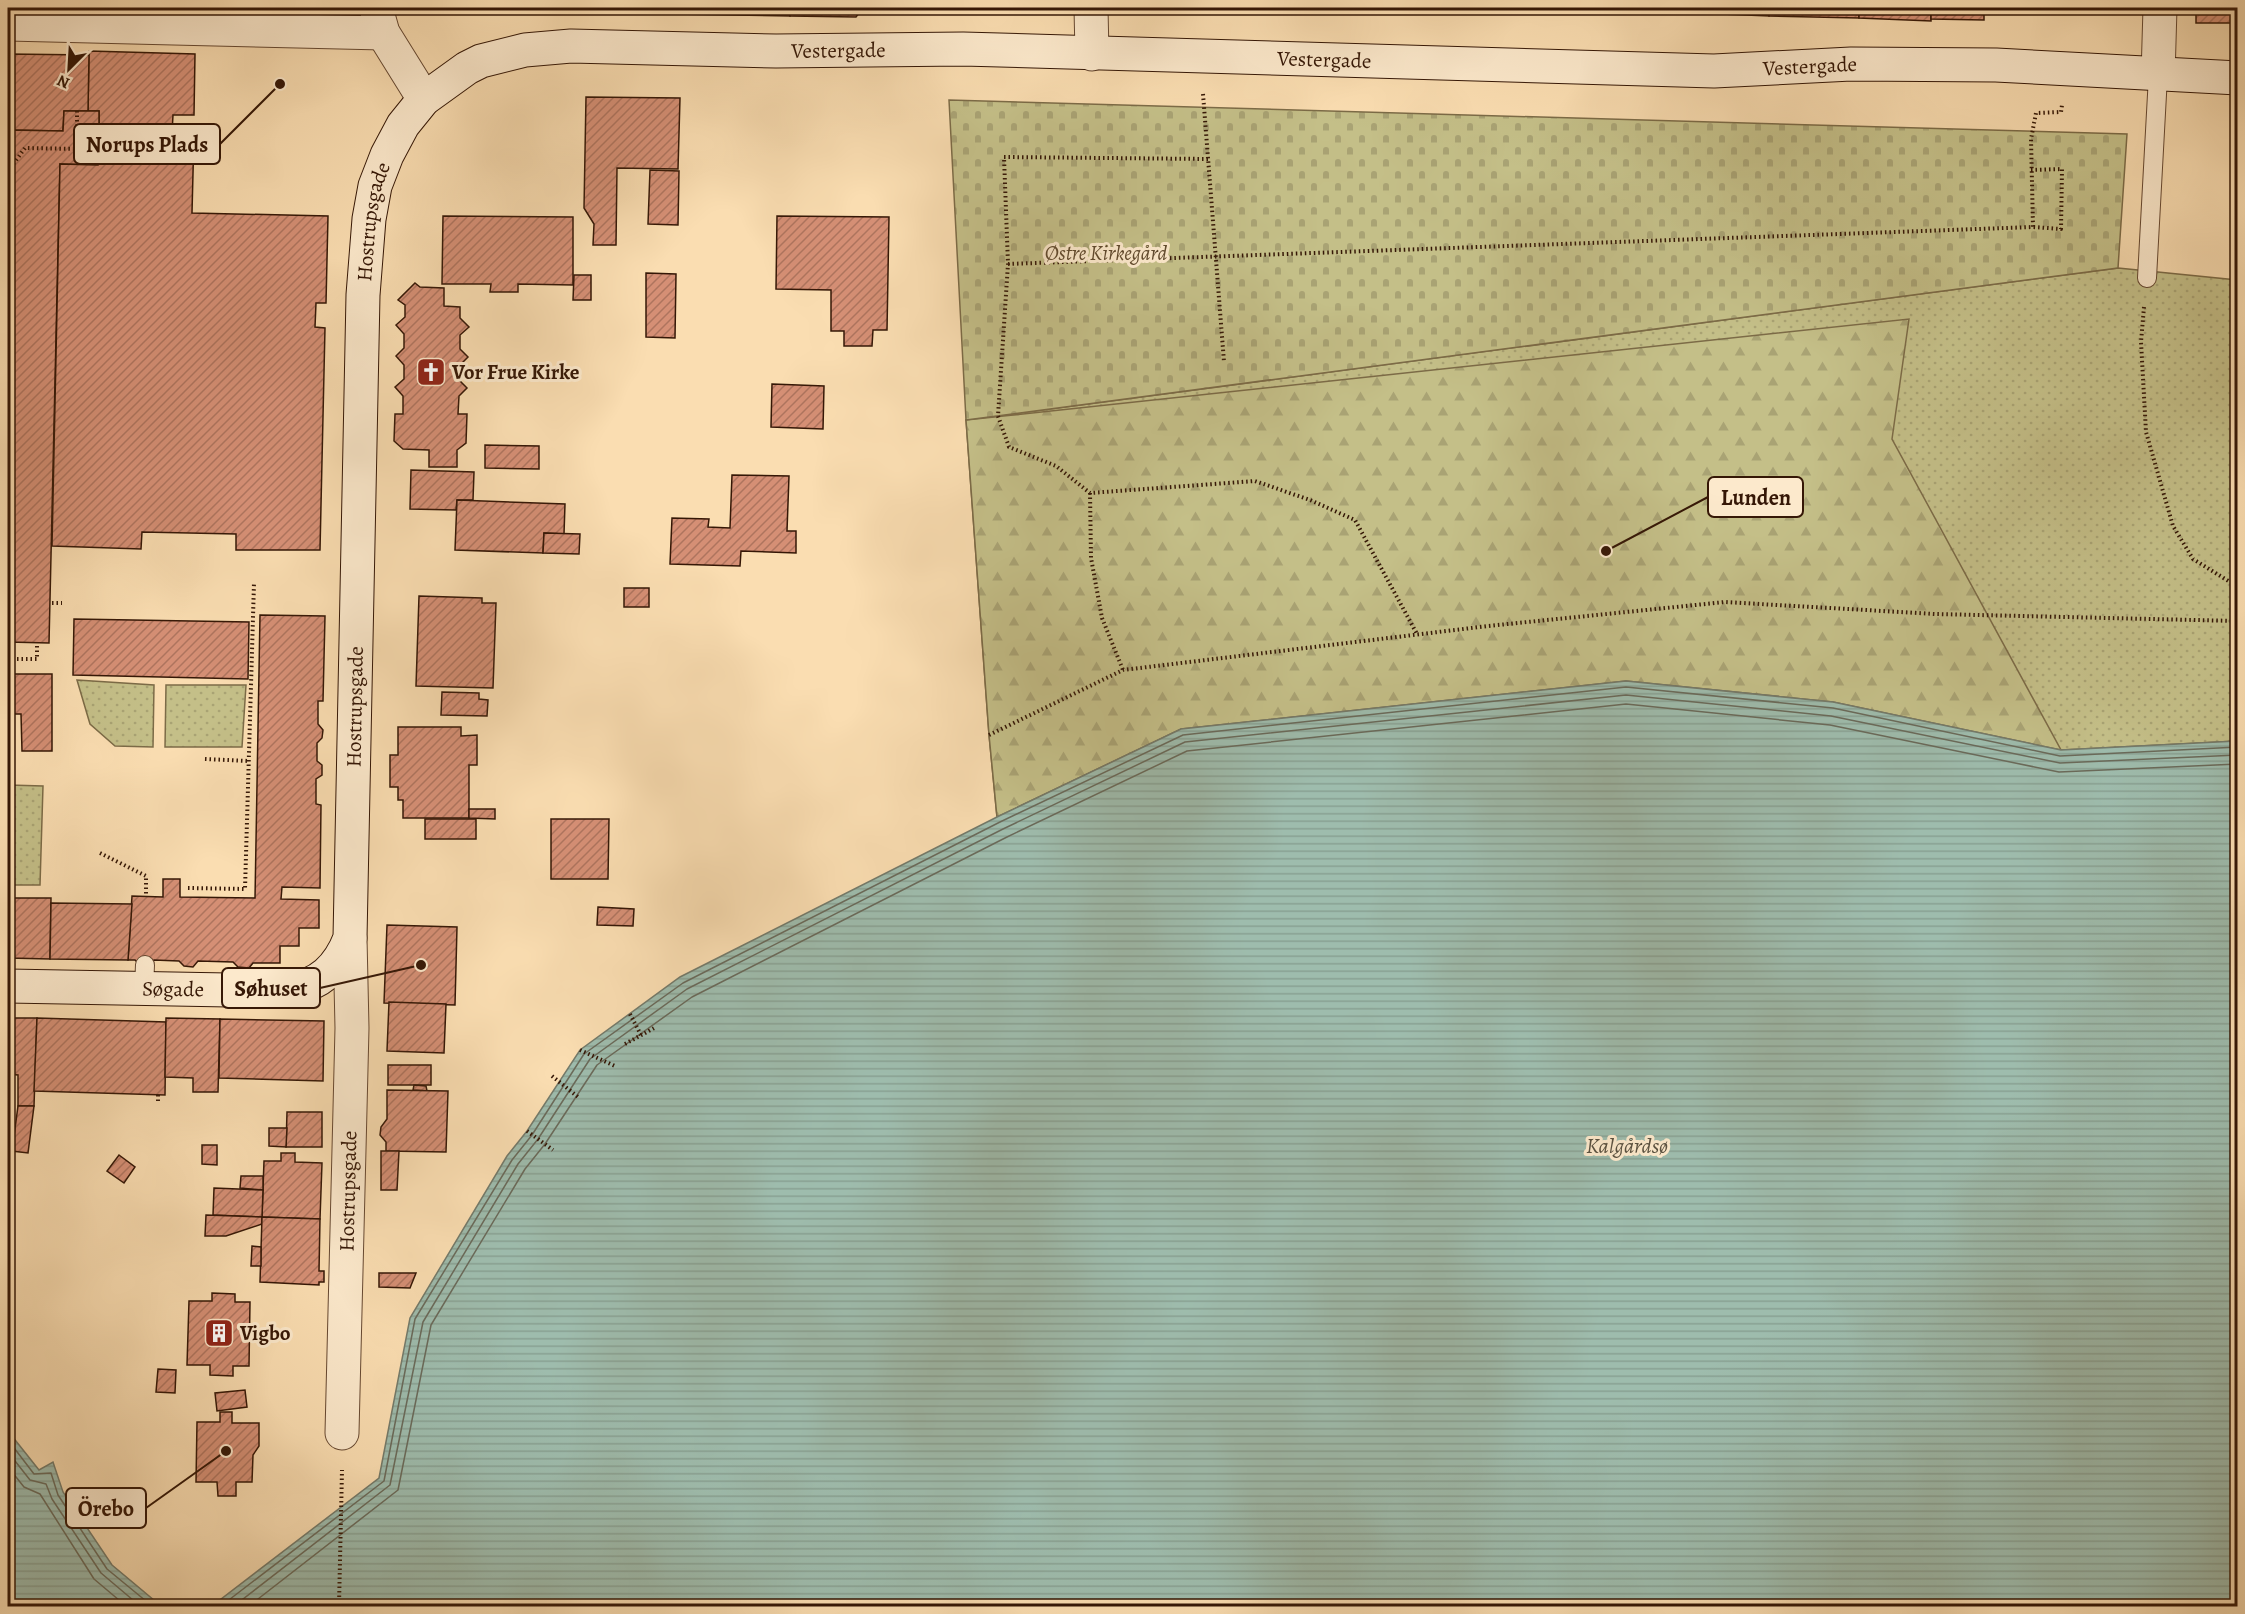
<svg xmlns="http://www.w3.org/2000/svg" width="2245" height="1614" font-family="Alegreya,serif">
  <defs>
    <pattern id="grass-dots" width="8" height="8" patternUnits="userSpaceOnUse" patternTransform="scale(1.5)"><rect width="8" height="8" fill="#c4bf88"/><path d="M2 2h.1M6 6h.1" fill="none" stroke="#a9a374" stroke-width="1.8" stroke-linecap="round"/></pattern>
    <pattern id="forest-firs" width="22" height="20" patternUnits="userSpaceOnUse" patternTransform="scale(1.5)"><rect width="22" height="20" fill="#c4bf88"/><path d="M5 1l3.5 6h-7zM16 11l3.5 6h-7z" fill="#a9a374"/></pattern>
    <pattern id="cemetery-stones" width="16" height="16" patternUnits="userSpaceOnUse" patternTransform="scale(1.5)"><rect width="16" height="16" fill="#c4bf88"/><path d="M2 7V4a2 2 0 0 1 4 0v3zM10 15v-3a2 2 0 0 1 4 0v3z" fill="#a9a374"/></pattern>
    <pattern id="water-rules" width="6" height="5" patternUnits="userSpaceOnUse" patternTransform="scale(1.5)"><rect width="6" height="5" fill="#9ebcad"/><path d="M0 2.5h6" fill="none" stroke="#89a193"/></pattern>
    <pattern id="building-hatch" width="6" height="6" patternUnits="userSpaceOnUse" patternTransform="scale(1.5)"><rect width="6" height="6" fill="#d58f75"/><path d="M-1 1l2-2M0 6l6-6M5 7l2-2" fill="none" stroke="#ae745e"/></pattern>
  </defs>
  <rect width="100%" height="100%" fill="#faddb1"/>
  <filter id="stains"><feTurbulence type="fractalNoise" baseFrequency=".00333" numOctaves="4"/><feColorMatrix values="0 0 0 0 .2 0 0 0 0 .09 0 0 0 0 .02 0 0 0 .5 -.17"/></filter>
  <radialGradient id="worn" r=".72"><stop offset=".6" stop-color="#630" stop-opacity="0"/><stop offset="1" stop-color="#630" stop-opacity=".3"/></radialGradient>
  <g fill="url(#grass-dots)" stroke="#7c6b47" stroke-width="1.5">
    <path d="M 2118,268 L 2237,280 L 2237,741 L 2061,750 L 1181,729 L 997,817 L 989,735 L 966,420 Z"/>
    <path d="M 77,680 L 154,685 L 153,747 L 115,746 L 90,724 Z"/>
    <path d="M 166,685 L 246,685 L 242,747 L 165,747 Z"/>
    <path d="M 8,785 L 43,786 L 40,885 L 8,885 Z"/>
  </g>
  <path fill="url(#forest-firs)" stroke="#7c6b47" stroke-width="1.5" d="M 1909,319 L 1892,439 L 2061,750 L 1833,702 L 1626,681 L 1181,729 L 997,817 L 989,735 L 966,420 Z"/>
  <path fill="url(#cemetery-stones)" stroke="#7c6b47" stroke-width="1.5" d="M 949,100 L 2127,134 L 2118,268 L 966,420 Z"/>
  <g fill="url(#water-rules)" stroke="#747a6a" stroke-width="1.5">
    <path d="M 1626,681 L 1833,702 L 2061,750 L 2237,741 L 2237,1606 L 212,1606 L 379,1478 L 410,1318 L 507,1156 L 527,1131 L 580,1050 L 680,977 L 997,817 L 1181,729 Z"/>
    <path d="M 8,1431 L 39,1470 L 53,1462 L 63,1492 L 112,1565 L 161,1606 L 8,1606 Z"/>
  </g>
  <g fill="none" stroke-linecap="round" stroke-linejoin="round">
    <g stroke="#6a6a5a" stroke-width="1.5">
      <path d="M 8,1440 L 34,1474 L 51,1473 L 58,1495 L 107,1569 L 152,1606"/>
      <path d="M 8,1452 L 30,1480 L 46,1484 L 52,1499 L 101,1573 L 140,1606"/>
      <path d="M 8,1467 L 24,1487 L 40,1494 L 94,1579 L 126,1606"/>
      <path d="M 221,1606 L 384,1481 L 415,1319 L 512,1160 L 532,1135 L 584,1054 L 683,983 L 1000,822 L 1183,735 L 1626,687 L 1833,708 L 2060,756 L 2238,747"/>
      <path d="M 234,1606 L 390,1485 L 423,1322 L 518,1164 L 538,1139 L 590,1059 L 687,989 L 1003,829 L 1185,742 L 1626,695 L 1831,716 L 2060,763 L 2238,755"/>
      <path d="M 249,1606 L 398,1490 L 431,1325 L 525,1169 L 545,1144 L 597,1065 L 692,997 L 1007,837 L 1187,751 L 1626,704 L 1830,725 L 2059,772 L 2238,764"/>
    </g>
  </g>
  <g fill="url(#building-hatch)" stroke="#351706" stroke-width="1.5">
    <path d="M 409,8 L 538,8 L 538,12 L 484,11 L 475,8 L 466,10 Z"/>
    <path d="M 538,8 L 673,8 L 673,14 L 538,12 Z"/>
    <path d="M 673,8 L 790,8 L 790,16 L 673,14 Z"/>
    <path d="M 790,8 L 863,8 L 856,17 L 790,16 Z"/>
    <path d="M 1404,8 L 1523,8 L 1523,12 Z"/>
    <path d="M 1523,8 L 1584,8 L 1584,14 L 1523,12 Z"/>
    <path d="M 1603,8 L 1657,8 L 1657,12 L 1603,11 Z"/>
    <path d="M 1657,8 L 1722,8 L 1722,14 L 1657,12 Z"/>
    <path d="M 1722,8 L 1769,8 L 1769,16 L 1722,14 Z"/>
    <path d="M 1769,8 L 1859,8 L 1859,18 L 1769,16 Z"/>
    <path d="M 1859,8 L 1931,8 L 1931,21 L 1859,18 Z"/>
    <path d="M 1931,8 L 1984,8 L 1984,20 L 1931,19 Z"/>
    <rect x="2196" y="8" width="42" height="15"/>
    <path d="M 89,51 L 195,54 L 194,115 L 173,115 L 172,133 L 99,131 L 99,111 L 88,111 Z"/>
    <path d="M 8,54 L 89,55 L 88,111 L 64,111 L 63,131 L 8,130 Z"/>
    <path d="M 586,97 L 680,98 L 678,169 L 617,168 L 616,245 L 593,245 L 594,224 L 584,208 Z"/>
    <path d="M 64,111 L 99,111 L 99,131 L 98,165 L 60,164 L 49,643 L 8,642 L 8,130 L 63,131 Z"/>
    <path d="M 99,131 L 194,134 L 192,213 L 328,216 L 326,303 L 316,303 L 315,327 L 325,328 L 320,550 L 236,550 L 236,534 L 142,532 L 141,549 L 52,546 L 60,164 L 98,165 Z"/>
    <path d="M 650,170 L 679,171 L 678,225 L 648,224 Z"/>
    <path d="M 443,216 L 573,217 L 573,285 L 518,284 L 518,292 L 490,292 L 491,284 L 442,284 Z"/>
    <path d="M 777,216 L 889,217 L 887,330 L 873,330 L 872,346 L 844,346 L 844,331 L 831,331 L 831,290 L 776,289 Z"/>
    <path d="M 646,273 L 676,274 L 675,338 L 646,337 Z"/>
    <path d="M 574,275 L 591,275 L 591,300 L 573,300 Z"/>
    <path d="M 415,283 L 420,287 L 444,288 L 444,306 L 460,307 L 460,318 L 469,327 L 460,335 L 460,349 L 468,357 L 459,366 L 459,380 L 467,388 L 459,396 L 458,414 L 467,414 L 466,443 L 457,450 L 457,467 L 429,467 L 429,450 L 403,449 L 394,441 L 395,414 L 403,414 L 403,396 L 395,387 L 404,379 L 404,365 L 396,356 L 404,348 L 404,334 L 396,325 L 405,317 L 405,305 L 398,300 Z"/>
    <path d="M 772,384 L 824,386 L 823,429 L 771,427 Z"/>
    <path d="M 485,445 L 539,446 L 539,469 L 485,468 Z"/>
    <path d="M 411,470 L 474,472 L 473,500 L 457,500 L 456,510 L 410,509 Z"/>
    <path d="M 732,475 L 789,476 L 787,531 L 796,531 L 796,553 L 741,551 L 740,566 L 670,564 L 672,518 L 709,519 L 708,527 L 730,528 Z"/>
    <path d="M 457,500 L 565,504 L 564,534 L 544,533 L 543,553 L 455,550 Z"/>
    <path d="M 544,533 L 580,534 L 579,554 L 543,553 Z"/>
    <rect x="624" y="588" width="25" height="19"/>
    <path d="M 419,596 L 482,598 L 482,603 L 496,603 L 493,688 L 416,686 Z"/>
    <path d="M 260,615 L 325,616 L 323,701 L 318,701 L 318,724 L 323,730 L 322,738 L 317,743 L 317,761 L 322,765 L 322,775 L 316,779 L 316,804 L 321,805 L 320,888 L 282,887 L 281,899 L 319,900 L 319,928 L 299,928 L 299,946 L 280,946 L 280,963 L 253,963 L 249,968 L 238,967 L 233,962 L 198,961 L 193,967 L 184,966 L 179,961 L 154,960 L 150,965 L 140,965 L 135,960 L 128,960 L 132,896 L 163,897 L 163,879 L 180,879 L 180,897 L 255,898 Z"/>
    <path d="M 74,619 L 249,622 L 248,679 L 73,675 Z"/>
    <path d="M 8,674 L 52,674 L 52,751 L 22,751 L 21,714 L 8,714 Z"/>
    <path d="M 442,692 L 479,693 L 479,699 L 488,700 L 487,716 L 441,715 Z"/>
    <path d="M 398,727 L 461,727 L 461,736 L 477,735 L 477,765 L 469,765 L 469,818 L 403,818 L 403,800 L 398,800 L 398,787 L 390,787 L 390,755 L 398,755 Z"/>
    <path d="M 469,809 L 495,809 L 495,819 L 469,818 Z"/>
    <rect x="425" y="819" width="51" height="20"/>
    <path d="M 551,819 L 609,819 L 608,879 L 551,879 Z"/>
    <path d="M 8,898 L 51,898 L 50,959 L 8,958 Z"/>
    <path d="M 51,903 L 132,904 L 128,960 L 50,959 Z"/>
    <path d="M 598,907 L 634,909 L 633,926 L 597,925 Z"/>
    <path d="M 387,925 L 457,927 L 455,1005 L 384,1003 Z"/>
    <path d="M 389,1002 L 446,1004 L 444,1053 L 387,1051 Z"/>
    <path d="M 8,1018 L 37,1018 L 34,1106 L 18,1106 L 18,1075 L 8,1074 Z"/>
    <path d="M 37,1018 L 166,1022 L 165,1095 L 34,1091 Z"/>
    <path d="M 166,1018 L 220,1019 L 218,1092 L 193,1092 L 193,1078 L 165,1077 Z"/>
    <path d="M 220,1019 L 324,1021 L 323,1081 L 219,1078 Z"/>
    <rect x="388" y="1065" width="43" height="20"/>
    <path d="M 414,1085 L 426,1086 L 427,1091 L 413,1090 Z"/>
    <path d="M 387,1090 L 448,1091 L 446,1152 L 386,1151 L 386,1142 L 380,1135 L 381,1127 L 387,1119 Z"/>
    <path d="M 18,1106 L 34,1106 L 28,1153 L 12,1151 Z"/>
    <path d="M 287,1112 L 322,1112 L 322,1147 L 286,1147 Z"/>
    <path d="M 269,1128 L 287,1128 L 286,1147 L 269,1146 Z"/>
    <path d="M 202,1145 L 217,1145 L 217,1165 L 202,1164 Z"/>
    <path d="M 381,1151 L 399,1151 L 397,1190 L 381,1190 Z"/>
    <path d="M 281,1153 L 295,1153 L 295,1162 L 322,1163 L 320,1219 L 262,1217 L 264,1161 L 281,1161 Z"/>
    <path d="M 119,1155 L 135,1167 L 124,1183 L 107,1171 Z"/>
    <path d="M 241,1176 L 263,1176 L 263,1190 L 240,1188 Z"/>
    <path d="M 214,1188 L 263,1190 L 262,1217 L 213,1215 Z"/>
    <path d="M 206,1215 L 262,1217 L 262,1224 L 226,1236 L 205,1236 Z"/>
    <path d="M 262,1217 L 320,1219 L 319,1271 L 324,1271 L 324,1282 L 319,1282 L 319,1285 L 260,1282 Z"/>
    <path d="M 252,1246 L 261,1247 L 261,1266 L 251,1266 Z"/>
    <path d="M 379,1273 L 416,1273 L 410,1288 L 379,1287 Z"/>
    <path d="M 212,1293 L 235,1294 L 235,1302 L 250,1302 L 249,1366 L 233,1366 L 233,1376 L 210,1375 L 210,1365 L 187,1365 L 189,1301 L 212,1301 Z"/>
    <path d="M 158,1369 L 176,1370 L 175,1393 L 156,1392 Z"/>
    <path d="M 245,1390 L 247,1407 L 217,1411 L 215,1393 Z"/>
    <path d="M 220,1412 L 232,1412 L 232,1423 L 259,1423 L 259,1446 L 253,1455 L 252,1482 L 236,1482 L 236,1496 L 218,1496 L 217,1482 L 196,1482 L 197,1422 L 220,1422 Z"/>
  </g>
  <g fill="none" stroke-linecap="round" stroke-linejoin="round">
    <g stroke="#664831" stroke-width="20">
      <g id="lane">
        <path d="M 2147,278 L 2158,76"/>
        <path d="M 144,988 L 145,965"/>
      </g>
    </g>
    <g stroke="#664831" stroke-width="35">
      <g id="street">
        <path d="M 376,8 L 383,33 L 424,99"/>
        <path d="M 1091,8 L 1092,54"/>
        <path d="M 8,24 L 383,33"/>
        <path d="M 2158,76 L 2160,8"/>
        <path id="s1" d="M 342,1433 L 352,1028 L 350,938"/>
      </g>
    </g>
    <g stroke="#351706" stroke-width="35">
      <g id="secondary">
        <path id="s2" d="M 8,986 L 288,991 C 320,984 338,969 350,938 L 363,295 L 369,219 L 375,186 L 387,155 L 403,125 L 424,99 L 467,68 L 481,61 L 525,50 L 571,46 L 776,51 L 963,49 L 1714,71 L 1851,64 L 1996,65 L 2238,78"/>
      </g>
    </g>
    <g stroke="#351706" stroke-width="4" stroke-dasharray="1.5 3" stroke-linecap="butt">
      <path d="M 1203,94 L 1224,362"/>
      <path d="M 1208,159 L 1004,157 L 1008,264 L 998,416 L 1009,447 L 1056,466 L 1090,493 L 1255,481 L 1310,500 L 1355,520 L 1417,634"/>
      <path d="M 2031,170 L 2062,169 L 2061,229 L 2033,227"/>
      <path d="M 8,171 L 25,148 L 77,149 L 77,111"/>
      <path d="M 1008,264 L 2033,227 L 2031,139 L 2036,113 L 2061,112 L 2062,105"/>
      <path d="M 2144,307 L 2141,342 L 2146,432 L 2173,526 L 2193,559 L 2238,587"/>
      <path d="M 1090,493 L 1091,558 L 1102,618 L 1123,670"/>
      <path d="M 52,603 L 62,603"/>
      <path d="M 8,659 L 37,659 L 37,643"/>
      <path d="M 989,735 L 1123,670 L 1488,626 L 1725,602 L 1935,614 L 2238,621"/>
      <path d="M 205,759 L 249,761"/>
      <path d="M 100,853 L 146,876 L 146,896"/>
      <path d="M 188,888 L 245,889 L 254,583"/>
      <path d="M 630,1014 L 641,1035"/>
      <path d="M 625,1044 L 656,1027"/>
      <path d="M 580,1050 L 615,1066"/>
      <path d="M 552,1076 L 578,1097"/>
      <path d="M 158,1095 L 158,1102"/>
      <path d="M 527,1131 L 553,1150"/>
      <path d="M 339,1606 L 342,1470"/>
    </g>
    <use href="#lane" stroke="#fce9cc" stroke-width="18"/>
    <use href="#street" stroke="#fce9cc" stroke-width="33"/>
    <use href="#secondary" stroke="#fce9cc" stroke-width="33"/>
  </g>
  <defs>
    <g id="church-square" transform="scale(1.5)"><rect x="-9" y="-9" width="18" height="18" rx="4" fill="#8f2418" stroke="#fce9cc"/><path d="M-1.2-6h2.4v3.5h3.3v2.4h-3.3V6h-2.4V-.1h-3.3v-2.4h3.3Z" fill="#fff"/></g>
    <g id="building-square" transform="scale(1.5)"><rect x="-9" y="-9" width="18" height="18" rx="4" fill="#8f2418" stroke="#fce9cc"/><path d="M-4-6H4V6H1V3H-1V6H-4ZM-2.5-4.3h1.7v1.8h-1.7ZM.8-4.3h1.7v1.8H.8ZM-2.5-1h1.7V.8h-1.7ZM.8-1h1.7V.8H.8Z" fill="#fff"/></g>
  </defs>
  <g fill-rule="evenodd">
    <use href="#church-square" x="431" y="372"/>
    <use href="#building-square" x="219" y="1333"/>
  </g>
  <g text-anchor="middle" stroke-width="6" stroke-linejoin="round" paint-order="stroke">
    <g font-size="21" fill="#351706" stroke="#fce9cc">
      <text dy="7" stroke="none"><textPath href="#s2" startOffset="1647">Vestergade</textPath></text>
      <text dy="7" stroke="none"><textPath href="#s2" startOffset="2133">Vestergade</textPath></text>
      <text dy="7" stroke="none"><textPath href="#s2" startOffset="2619">Vestergade</textPath></text>
      <text dy="7" stroke="none"><textPath href="#s2" startOffset="1083">Hostrupsgade</textPath></text>
      <text dy="7" stroke="none"><textPath href="#s2" startOffset="597">Hostrupsgade</textPath></text>
      <text dy="7" stroke="none"><textPath href="#s2" startOffset="165">Søgade</textPath></text>
      <text dy="7" stroke="none"><textPath href="#s1" startOffset="242">Hostrupsgade</textPath></text>
    </g>
    <g font-size="21" font-style="italic" fill="#60492d" stroke="#fce9cc">
      <text x="1106" y="260">Østre Kirkegård</text>
    </g>
    <g font-size="21" font-weight="bold" fill="#351706" stroke="#fce9cc" text-anchor="start">
      <text x="452" y="379">Vor Frue Kirke</text>
      <text x="240" y="1340">Vigbo</text>
    </g>
    <g font-size="22" font-style="italic" fill="#5a5140" stroke="#fce9cc">
      <text x="1627" y="1153">Kalgårdsø</text>
    </g>
  </g>
  <path fill="none" stroke="#351706" stroke-width="2" d="M280 84L220 144M1606 551L1708 497M421 965L320 988M226 1451L146 1508"/>
  <g fill="#351706" stroke="#fce9cc" stroke-width="2">
    <circle cx="280" cy="84" r="6"/>
    <circle cx="1606" cy="551" r="6"/>
    <circle cx="421" cy="965" r="6"/>
    <circle cx="226" cy="1451" r="6"/>
  </g>
  <g fill="#fce9cc" stroke="#351706" stroke-width="2">
    <rect x="74" y="124" width="146" height="40" rx="6"/>
    <rect x="1708" y="477" width="95" height="40" rx="6"/>
    <rect x="222" y="968" width="98" height="40" rx="6"/>
    <rect x="66" y="1488" width="80" height="40" rx="6"/>
  </g>
  <g font-size="22" text-anchor="middle" font-weight="bold" fill="#351706">
    <text x="147" y="152">Norups Plads</text>
    <text x="1756" y="505">Lunden</text>
    <text x="271" y="996">Søhuset</text>
    <text x="106" y="1516">Örebo</text>
  </g>
  <rect width="2245" height="1614" fill="none" stroke="#faddb1" stroke-width="30"/>
  <rect x="9" y="9" width="2227" height="1596" fill="none" stroke="#351706" stroke-width="3"/>
  <rect x="15" y="15" width="2215" height="1584" fill="none" stroke="#351706" stroke-width="1.5"/>
  <g transform="translate(69 69) rotate(204)" stroke="#fce9cc" stroke-width="4.5" paint-order="stroke">
  <path d="M0-4.5L10 22L0 15L-10 22Z" fill="#351706"/>
  <text y="-9" font-size="16" font-weight="bold" text-anchor="middle" fill="#351706">N</text>
  </g>
  <rect width="100%" height="100%" filter="url(#stains)"/>
  <rect width="100%" height="100%" fill="url(#worn)"/>
</svg>
